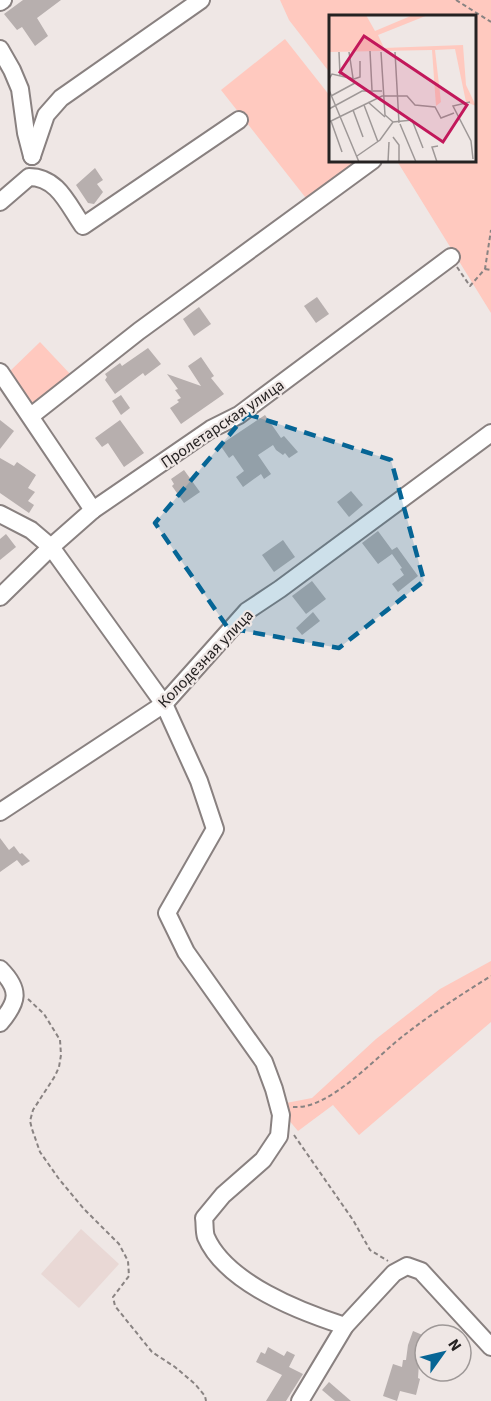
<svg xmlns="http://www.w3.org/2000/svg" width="491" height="1401" font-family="'Source Sans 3',sans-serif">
  <rect width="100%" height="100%" fill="#efe7e5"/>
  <path fill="#e9d8d5" d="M 81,1229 L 119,1264 L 79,1308 L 41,1274 Z"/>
  <g fill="#ffc9bf">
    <path d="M 280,0 L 491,0 L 491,313 L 397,161 L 474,160 L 474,16 L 330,16 L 330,73 L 289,20 Z"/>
    <path d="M 285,39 L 330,96 L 330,160 L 362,161 L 309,202 L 221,90 Z"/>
    <path d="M 40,342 L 71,375 L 31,408 L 7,374 Z"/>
    <path d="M 491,961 L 491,1022 L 359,1135 L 333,1105 L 298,1131 L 287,1118 L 286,1103 L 312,1098 L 376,1039 L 440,989 Z"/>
  </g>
  <g fill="#b7afae">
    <path d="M 23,0 L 61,0 L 37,18 L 48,36 L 35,46 L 22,27 L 17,30 L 4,14 Z"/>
    <path d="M 95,168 L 103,180 L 97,184 L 103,192 L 94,204 L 88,203 L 76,185 Z"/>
    <path d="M 317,297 L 329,314 L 316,323 L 304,306 Z"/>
    <path d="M 199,307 L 211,324 L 194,336 L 183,319 Z"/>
    <path d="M 148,348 L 161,364 L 145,376 L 143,373 L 115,394 L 105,380 L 107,377 L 105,374 L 120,363 L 122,366 Z"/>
    <path d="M 201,357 L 214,376 L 211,378 L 224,394 L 181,424 L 170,408 L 179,402 L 177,400 L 181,398 L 175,390 L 178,389 L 167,374 L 201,386 L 188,366 Z"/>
    <path d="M 121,395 L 130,408 L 121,415 L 112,401 Z"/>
    <path d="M 265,415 L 281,438 L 284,436 L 298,452 L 289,458 L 285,453 L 283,455 L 276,450 L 273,445 L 258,455 L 271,474 L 264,479 L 261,474 L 243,487 L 236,477 L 244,471 L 233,455 L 229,458 L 220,445 Z"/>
    <path d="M 0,420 L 14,431 L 0,449 Z"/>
    <path d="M 120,420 L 144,453 L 124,467 L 108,443 L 102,447 L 95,438 Z"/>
    <path d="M 0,458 L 14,466 L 17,462 L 36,475 L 28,488 L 35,492 L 28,501 L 34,505 L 29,513 L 0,493 Z"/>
    <path d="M 184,470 L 200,492 L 184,503 L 172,486 L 174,484 L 171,479 Z"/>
    <path d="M 351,491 L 363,505 L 349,517 L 337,502 Z"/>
    <path d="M 378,531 L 392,550 L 397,547 L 418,576 L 398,592 L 392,584 L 404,575 L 400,569 L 402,568 L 392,554 L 378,564 L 362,543 Z"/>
    <path d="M 6,534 L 16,547 L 0,560 L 0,539 Z"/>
    <path d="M 283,540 L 295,557 L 274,572 L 262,555 Z"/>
    <path d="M 312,581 L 326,599 L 306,614 L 292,596 Z"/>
    <path d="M 313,612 L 320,621 L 302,635 L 296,628 Z"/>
    <path d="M 0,838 L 9,850 L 14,846 L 20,854 L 22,853 L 30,861 L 22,866 L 17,860 L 0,872 Z"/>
    <path d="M 413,1331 L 425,1336 L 425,1350 L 420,1348 L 418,1378 L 420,1379 L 416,1395 L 400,1391 L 397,1401 L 383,1396 L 393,1364 L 402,1367 L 403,1360 L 406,1360 L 408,1345 Z"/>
    <path d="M 268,1347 L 284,1356 L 287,1351 L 295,1355 L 289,1367 L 303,1374 L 286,1401 L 266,1401 L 282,1375 L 256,1362 L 261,1352 L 265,1354 Z"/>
    <path d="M 329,1382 L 351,1401 L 335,1401 L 322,1390 Z"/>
  </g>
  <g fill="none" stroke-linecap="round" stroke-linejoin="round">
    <g stroke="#898180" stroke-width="20">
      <g id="minor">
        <path d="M 0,2 L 3,0"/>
        <path d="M 0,49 L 12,70 L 20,89 L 26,133 L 32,156"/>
        <path d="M 32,156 L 46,115 L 61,98 L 201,0"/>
        <path d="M 0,202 L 29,177 C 58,177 68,205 83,226 L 239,120"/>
        <path d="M 0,372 L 93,510"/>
        <path d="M 31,416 L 139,331 L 373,160"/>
        <path d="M 0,514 L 31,530 L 51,547 L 164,704 L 199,781 L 215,829 L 167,913 L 186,952 L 264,1062 L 274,1089 L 281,1115 L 279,1136 L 263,1160 L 223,1195 L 204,1218 C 205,1224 204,1231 206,1237 C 226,1283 301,1312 345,1326"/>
        <path d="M 0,597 L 51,547 L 93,510 L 211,429 L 239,415 L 451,257"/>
        <path d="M 0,812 L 164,704 L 247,611 L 280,589 L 491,433"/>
        <path d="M 0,969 C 21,990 18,1002 0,1023"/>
        <path d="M 300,1401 L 345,1326 L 394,1273 L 407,1266 L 421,1271 L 491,1347"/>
      </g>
    </g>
    <g stroke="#898382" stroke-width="2" stroke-dasharray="4.5 3" stroke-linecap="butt">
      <path d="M 456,0 L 491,22"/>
      <path d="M 457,267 L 470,286 L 485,269 L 491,230"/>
      <path d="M 485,269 L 491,270"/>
      <path d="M 28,999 L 44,1014 L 60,1040 L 61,1055 L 59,1067 L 55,1076 L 33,1110 L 30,1121 L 32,1129 L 40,1152 L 59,1179 L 84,1209 L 119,1244 L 128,1261 L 129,1276 L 113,1297 L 115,1306 L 152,1352 L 175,1367 L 195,1384 L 205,1396 L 206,1401"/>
      <path d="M 293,1107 C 331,1110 378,1054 407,1033 C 434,1012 462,994 491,976"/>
      <path d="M 294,1135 L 353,1220 L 370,1250 L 388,1261"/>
    </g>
    <use href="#minor" stroke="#fff" stroke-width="16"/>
  </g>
  <path fill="#066595" fill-opacity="0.2" stroke="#066595" stroke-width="4.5" stroke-dasharray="12 8" stroke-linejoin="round" d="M 247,414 L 391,460 L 424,581 L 339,648 L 228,628 L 155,523 Z"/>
  <g text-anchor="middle" stroke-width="4.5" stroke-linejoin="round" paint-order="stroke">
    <g font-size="16" fill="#252222" stroke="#efe7e5">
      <text transform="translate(222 423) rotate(-34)" y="6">Пролетарская улица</text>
      <text transform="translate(205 658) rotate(-46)" y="6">Колодезная улица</text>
    </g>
  </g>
  <g transform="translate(329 15)">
    <rect width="147" height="147" fill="#efe7e5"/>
    <path d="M 0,0 L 37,0 L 46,16 L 84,0 L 99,0 L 49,20 L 55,33 L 134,30 L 137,70 L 147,91 L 137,87 L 126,34 L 106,35 L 112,87 L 107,91 L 103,35 L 0,37 Z" fill="#ffc9bf"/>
    <path fill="none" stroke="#9e9897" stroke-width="1.5" d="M 41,36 L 43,75M 10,37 L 11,60M 20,37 L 24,63M 52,37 L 56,100 L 64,107M 66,37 L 70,108M 0,64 L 3,59 L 25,64M 25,64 L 31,62 L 31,46M 0,75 L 30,147M 2,81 L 26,68M 39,87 L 56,102M 141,87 L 124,91 L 142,126 L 144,144M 35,90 L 49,127M 0,94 L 33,76 L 53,76M 24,95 L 34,122M 2,106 L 13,137M 0,107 L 53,81 L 78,81 L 86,90 L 106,92 L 112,103 L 125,98M 71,109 L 87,147M 64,122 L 70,130 L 70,147M 28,141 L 51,125 L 64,107 L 83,105 L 94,133M 59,147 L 60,127M 108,147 L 103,132 L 109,131"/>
    <path fill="#c2185b" fill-opacity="0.15" stroke="#c2185b" stroke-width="3" d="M 35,21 L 138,90 L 114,127 L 11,57 Z"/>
    <rect width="147" height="147" fill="none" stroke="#252222" stroke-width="3"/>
  </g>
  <g transform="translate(443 1353) rotate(56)"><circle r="28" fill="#efe7e5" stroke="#9e9897" stroke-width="1.5"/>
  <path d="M0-4.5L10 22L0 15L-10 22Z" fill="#066595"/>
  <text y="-9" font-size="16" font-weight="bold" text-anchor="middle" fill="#252222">N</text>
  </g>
</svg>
